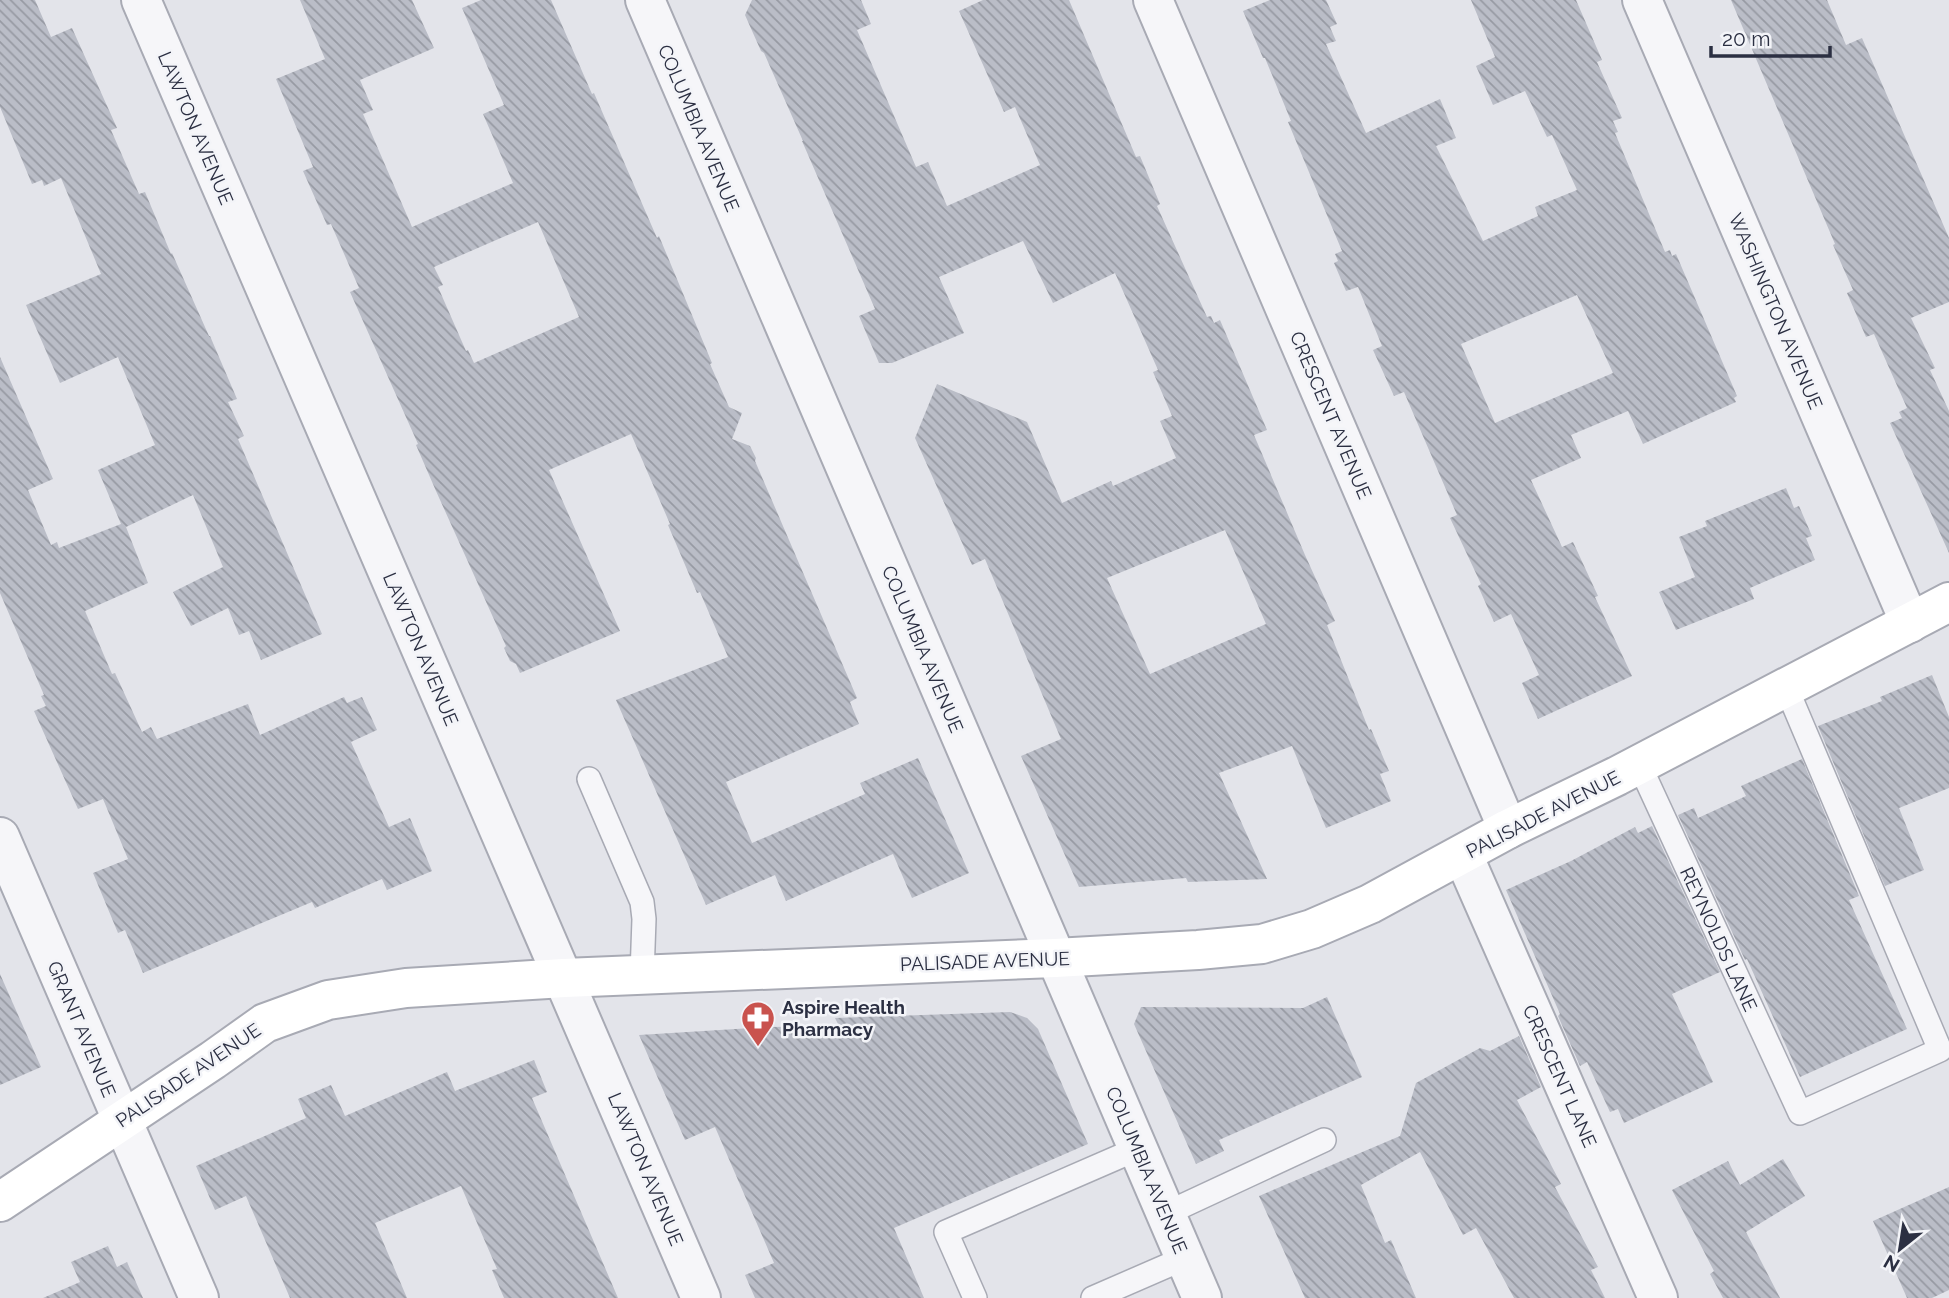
<svg xmlns="http://www.w3.org/2000/svg" width="1949" height="1298" font-family="Raleway,sans-serif">
  <defs>
    <pattern id="building-back-hatch" width="6" height="6" patternUnits="userSpaceOnUse" patternTransform="scale(1.75)"><rect width="6" height="6" fill="#babdc7"/><path d="M-1 5l2 2M0 0l6 6M5-1l2 2" fill="none" stroke="#979aa3"/></pattern>
  </defs>
  <rect width="100%" height="100%" fill="#e3e4ea"/>
  <g fill="url(#building-back-hatch)" fill-rule="evenodd">
    <path d="M 0,0 L 35,0 L 51,37 L 72,28 L 117,128 L 111,130 L 139,194 L 145,192 L 171,254 L 172,253 L 209,336 L 210,336 L 237,399 L 228,402 L 244,436 L 238,439 L 322,634 L 261,660 L 249,631 L 239,635 L 228,608 L 191,626 L 173,592 L 223,567 L 193,495 L 126,527 L 148,583 L 85,611 L 112,674 L 115,673 L 142,732 L 151,727 L 157,739 L 248,704 L 260,735 L 344,697 L 347,703 L 362,697 L 377,730 L 351,742 L 389,827 L 410,818 L 432,871 L 387,890 L 382,879 L 315,908 L 312,902 L 143,973 L 125,930 L 118,933 L 93,873 L 128,859 L 103,799 L 78,809 L 34,711 L 46,706 L 41,696 L 44,695 L 0,593 L 0,357 L 53,479 L 28,490 L 51,545 L 57,542 L 59,548 L 121,524 L 98,470 L 155,445 L 118,357 L 60,383 L 26,305 L 101,274 L 61,178 L 44,186 L 42,180 L 32,184 L 0,107 Z"/>
    <path d="M 300,0 L 412,0 L 434,48 L 360,80 L 373,110 L 363,114 L 412,227 L 513,183 L 483,114 L 504,105 L 462,8 L 481,0 L 551,0 L 592,94 L 594,93 L 657,238 L 659,236 L 712,363 L 710,364 L 729,407 L 742,413 L 732,439 L 750,446 L 756,458 L 755,461 L 857,698 L 850,702 L 859,724 L 726,782 L 752,843 L 865,794 L 860,783 L 918,758 L 969,873 L 912,898 L 893,854 L 786,901 L 775,875 L 706,905 L 616,700 L 728,657 L 700,592 L 697,593 L 668,525 L 670,524 L 631,434 L 549,470 L 620,631 L 520,673 L 516,664 L 510,661 L 504,648 L 506,646 L 436,491 L 416,445 L 418,444 L 350,292 L 359,288 L 331,224 L 327,225 L 303,171 L 313,167 L 276,79 L 325,59 ZM 538,222 L 579,317 L 474,363 L 468,350 L 466,351 L 438,287 L 443,285 L 434,267 Z"/>
    <path d="M 752,0 L 861,0 L 871,24 L 857,30 L 916,167 L 928,162 L 947,206 L 1040,165 L 1015,107 L 1004,112 L 959,11 L 983,0 L 1069,0 L 1136,157 L 1140,156 L 1160,204 L 1157,206 L 1207,317 L 1211,316 L 1214,323 L 1220,320 L 1267,430 L 1254,435 L 1305,555 L 1335,621 L 1327,625 L 1369,730 L 1371,729 L 1389,771 L 1380,774 L 1391,801 L 1326,828 L 1292,746 L 1219,773 L 1267,879 L 1188,882 L 1186,878 L 1079,887 L 1021,756 L 1061,739 L 985,559 L 972,565 L 915,438 L 937,384 L 1027,422 L 1062,503 L 1111,481 L 1113,486 L 1176,458 L 1160,421 L 1172,416 L 1153,372 L 1158,370 L 1115,273 L 1053,303 L 1023,241 L 939,277 L 964,333 L 892,363 L 879,363 L 859,316 L 875,309 L 802,141 L 803,141 L 764,53 L 761,51 L 745,15 ZM 1225,530 L 1266,624 L 1150,674 L 1107,578 Z"/>
    <path d="M 1270,0 L 1326,0 L 1337,24 L 1330,27 L 1336,41 L 1326,44 L 1366,133 L 1440,99 L 1456,138 L 1436,146 L 1483,241 L 1538,216 L 1535,207 L 1577,190 L 1552,135 L 1547,137 L 1525,91 L 1493,105 L 1476,66 L 1495,57 L 1471,0 L 1576,0 L 1602,60 L 1597,62 L 1622,118 L 1613,121 L 1618,132 L 1615,133 L 1665,252 L 1670,250 L 1672,256 L 1676,254 L 1737,396 L 1734,398 L 1736,402 L 1643,444 L 1628,411 L 1571,435 L 1581,458 L 1531,480 L 1562,547 L 1573,542 L 1598,596 L 1595,597 L 1632,676 L 1538,719 L 1522,683 L 1539,675 L 1511,614 L 1494,622 L 1478,586 L 1481,584 L 1450,518 L 1457,515 L 1404,392 L 1394,396 L 1373,350 L 1382,346 L 1358,287 L 1346,291 L 1334,263 L 1338,261 L 1335,254 L 1342,251 L 1288,122 L 1291,121 L 1265,58 L 1263,58 L 1243,11 ZM 1577,295 L 1613,373 L 1495,423 L 1461,344 Z"/>
    <path d="M 1731,0 L 1827,0 L 1846,45 L 1862,38 L 1949,238 L 1949,302 L 1911,318 L 1935,368 L 1930,370 L 1949,411 L 1949,553 L 1890,423 L 1902,418 L 1899,412 L 1907,408 L 1874,334 L 1866,337 L 1847,293 L 1853,290 L 1833,245 L 1835,244 Z"/>
    <path d="M 1786,488 L 1794,508 L 1799,506 L 1812,536 L 1806,538 L 1815,560 L 1750,588 L 1754,599 L 1676,630 L 1659,592 L 1695,577 L 1679,537 L 1707,526 L 1705,521 Z"/>
    <path d="M 1932,675 L 1949,717 L 1949,788 L 1899,808 L 1924,870 L 1885,886 L 1818,726 L 1882,701 L 1880,697 Z"/>
    <path d="M 1802,759 L 1859,896 L 1849,900 L 1907,1029 L 1800,1077 L 1747,959 L 1745,960 L 1678,815 L 1694,808 L 1698,818 L 1746,796 L 1741,786 Z"/>
    <path d="M 1652,826 L 1720,972 L 1672,994 L 1713,1082 L 1624,1123 L 1618,1109 L 1610,1112 L 1587,1062 L 1580,1066 L 1558,1016 L 1560,1014 L 1506,890 L 1571,861 L 1635,827 L 1638,833 Z"/>
    <path d="M 0,974 L 41,1067 L 0,1085 Z"/>
    <path d="M 1327,997 L 1362,1077 L 1219,1140 L 1224,1151 L 1196,1164 L 1134,1024 L 1141,1007 L 1303,1008 Z"/>
    <path d="M 1010,1012 L 1027,1018 L 1038,1029 L 1088,1144 L 894,1228 L 924,1298 L 755,1298 L 745,1275 L 774,1263 L 715,1127 L 685,1140 L 639,1035 L 769,1027 L 839,1026 L 835,1018 Z"/>
    <path d="M 1519,1036 L 1541,1087 L 1517,1100 L 1561,1184 L 1555,1187 L 1598,1267 L 1591,1270 L 1605,1298 L 1514,1298 L 1476,1228 L 1463,1235 L 1420,1152 L 1361,1185 L 1385,1243 L 1391,1240 L 1416,1298 L 1305,1298 L 1259,1196 L 1400,1136 L 1416,1083 L 1480,1048 L 1490,1051 Z"/>
    <path d="M 534,1060 L 547,1092 L 532,1098 L 618,1298 L 504,1298 L 492,1270 L 497,1269 L 461,1186 L 375,1223 L 407,1298 L 290,1298 L 246,1196 L 215,1210 L 196,1166 L 306,1118 L 298,1099 L 331,1085 L 345,1116 L 447,1072 L 455,1091 Z"/>
    <path d="M 1783,1159 L 1805,1196 L 1746,1232 L 1780,1298 L 1723,1298 L 1710,1274 L 1714,1271 L 1672,1190 L 1728,1161 L 1740,1185 Z"/>
    <path d="M 1949,1187 L 1949,1290 L 1932,1298 L 1907,1298 L 1873,1221 Z"/>
    <path d="M 108,1246 L 117,1267 L 127,1262 L 143,1298 L 43,1298 L 80,1282 L 71,1262 Z"/>
  </g>
  <g fill="none" stroke-linecap="round" stroke-linejoin="round">
    <g stroke="#a8aab4" stroke-width="26">
      <g id="lane">
        <path d="M 1639,764 L 1800,1113 L 1940,1050 L 1786,687"/>
        <path d="M 589,779 L 642,902 L 644,919 L 642,975"/>
        <path d="M 1165,1214 L 1324,1140"/>
        <path d="M 975,1298 L 946,1232 L 1137,1149"/>
        <path d="M 1093,1298 L 1185,1258"/>
      </g>
    </g>
    <g stroke="#a8aab4" stroke-width="42">
      <g id="street">
        <path d="M 141,0 L 701,1298"/>
        <path d="M 645,0 L 1202,1298"/>
        <path d="M 1153,0 L 1508,829"/>
        <path d="M 1642,0 L 1910,623"/>
        <path d="M 0,837 L 199,1298"/>
        <path d="M 1463,855 L 1658,1298"/>
      </g>
    </g>
    <g stroke="#a8aab4" stroke-width="42">
      <path id="secondary" d="M 0,1202 L 213,1060 L 265,1023 L 328,1000 L 406,988 L 564,978 L 1055,958 L 1198,950 L 1262,944 L 1312,929 L 1370,904 L 1508,829 L 1617,776 L 1949,602"/>
    </g>
    <use href="#lane" stroke="#f6f6f9" stroke-width="23"/>
    <use href="#street" stroke="#f6f6f9" stroke-width="38"/>
    <use href="#secondary" stroke="#fff" stroke-width="38"/>
  </g>
  <defs>
    <g id="pharmacy-pin" transform="scale(1.75)"><path d="M0 17L-7.5 6A9.5 9.5 0 1 1 7.5 6Z" fill="#c9534e" stroke="#f3f4f8"/><path d="M-2-6h4v4h4v4h-4v4h-4v-4h-4v-4h4Z" fill="#fff"/></g>
  </defs>
  <g fill-rule="evenodd">
    <use href="#pharmacy-pin" x="758" y="1018"/>
  </g>
  <g text-anchor="middle" stroke-width="5" stroke-linejoin="round" paint-order="stroke">
    <g font-size="19" fill="#2b2f42" stroke="#f3f4f8">
      <text transform="translate(196 128) rotate(67)" y="7">LAWTON AVENUE</text>
      <text transform="translate(699 128) rotate(67)" y="7">COLUMBIA AVENUE</text>
      <text transform="translate(1776 311) rotate(67)" y="7">WASHINGTON AVENUE</text>
      <text transform="translate(1331 415) rotate(67)" y="7">CRESCENT AVENUE</text>
      <text transform="translate(421 649) rotate(67)" y="7">LAWTON AVENUE</text>
      <text transform="translate(923 649) rotate(67)" y="7">COLUMBIA AVENUE</text>
      <text transform="translate(1543 814) rotate(-27)" y="7">PALISADE AVENUE</text>
      <text transform="translate(1719 939) rotate(65)" y="7">REYNOLDS LANE</text>
      <text transform="translate(985 961) rotate(-2)" y="7">PALISADE AVENUE</text>
      <text transform="translate(82 1029) rotate(67)" y="7">GRANT AVENUE</text>
      <text transform="translate(188 1075) rotate(-34)" y="7">PALISADE AVENUE</text>
      <text transform="translate(1560 1076) rotate(66)" y="7">CRESCENT LANE</text>
      <text transform="translate(646 1169) rotate(67)" y="7">LAWTON AVENUE</text>
      <text transform="translate(1147 1170) rotate(67)" y="7">COLUMBIA AVENUE</text>
    </g>
    <g font-size="19" font-weight="bold" fill="#2b2f42" stroke="#f3f4f8" text-anchor="start">
      <text x="782" y="1014">Aspire Health<tspan x="782" dy="22">Pharmacy</tspan></text>
    </g>
  </g>
  <g transform="translate(1900 1249) rotate(210)" stroke="#f3f4f8" stroke-width="5" paint-order="stroke">
  <path d="M0-5L12 26L0 18L-12 26Z" fill="#2b2f42"/>
  <text y="-10" font-size="19" font-weight="bold" text-anchor="middle" fill="#2b2f42">N</text>
  </g>
  <path d="M1711 46v10h119v-10" fill="none" stroke="#2b2f42" stroke-width="3.5"/>
  <text x="1722" y="46" font-size="21" fill="#2b2f42" stroke="#f3f4f8" stroke-width="5" paint-order="stroke">20 m</text>
</svg>
